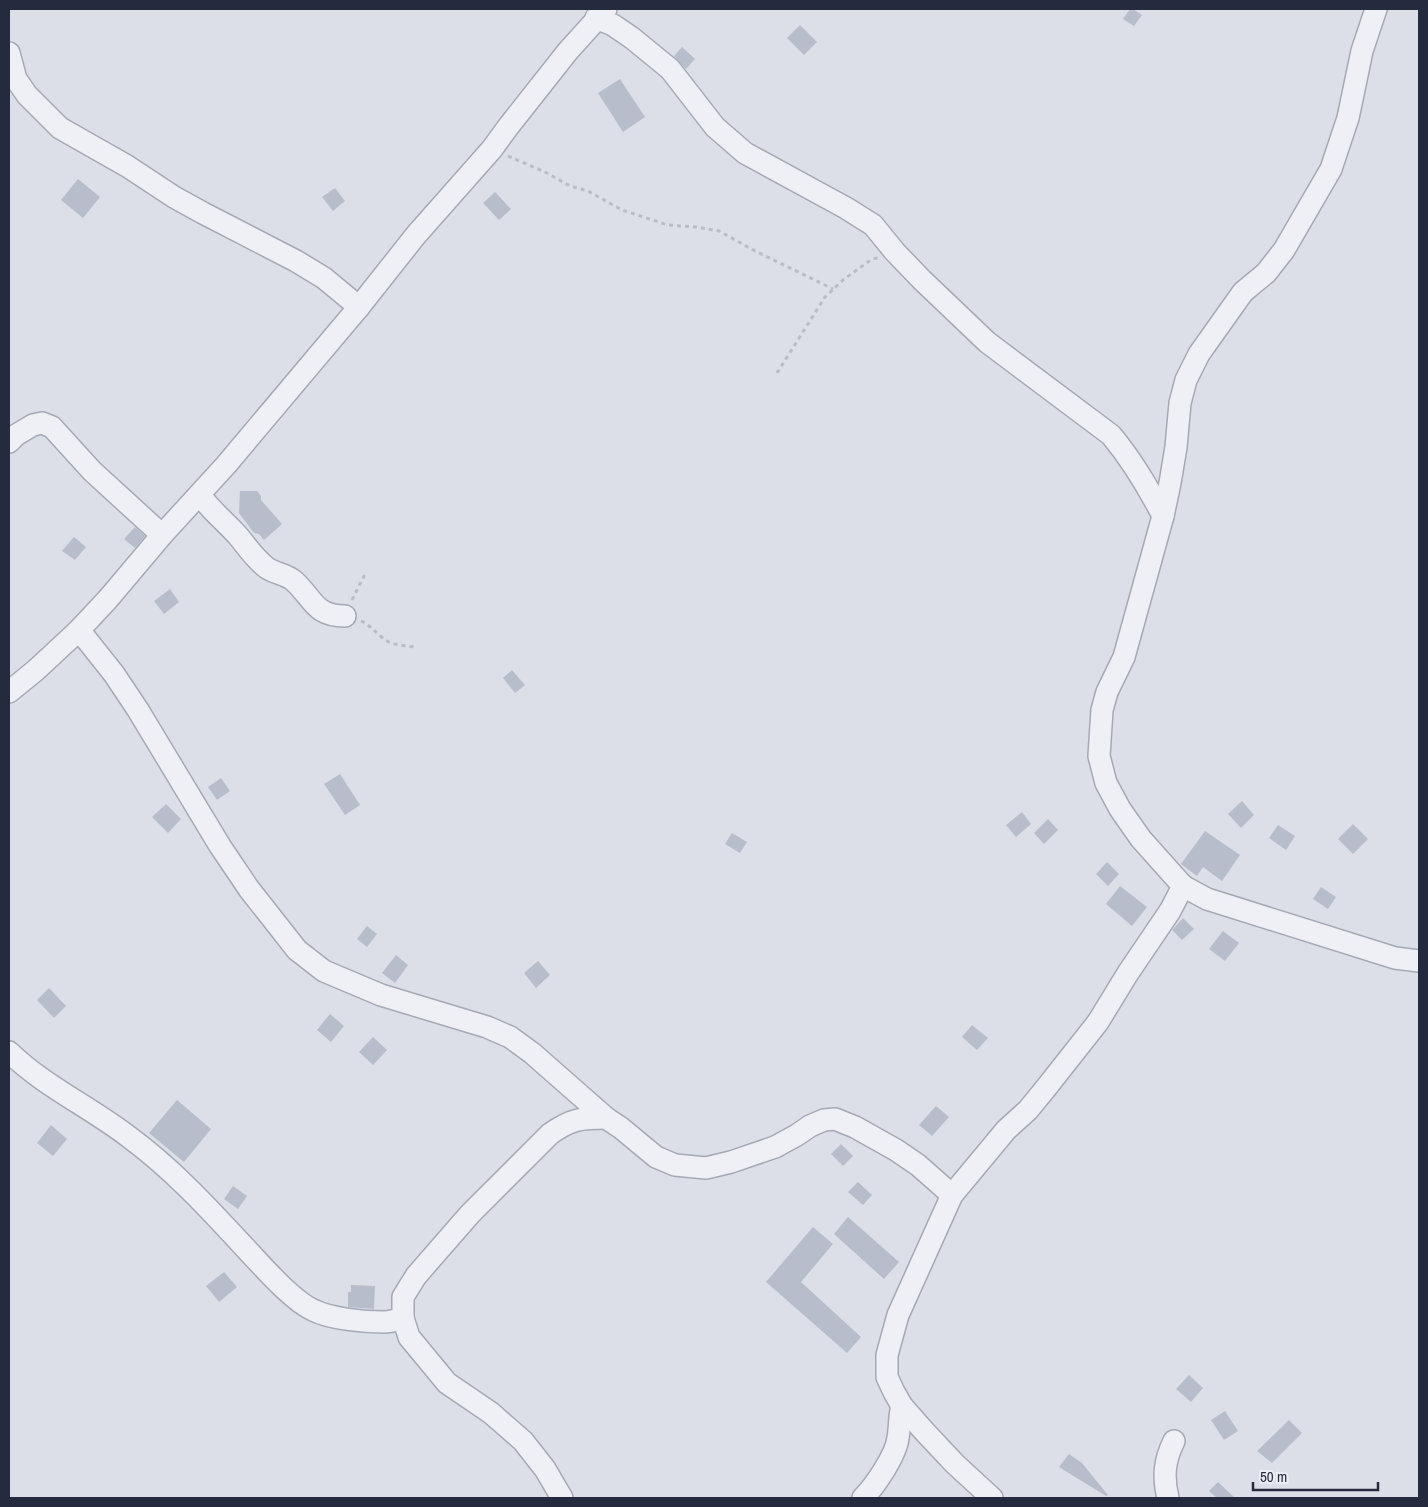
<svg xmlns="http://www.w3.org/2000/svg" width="1428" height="1507" font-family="'Archivo Narrow',sans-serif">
  <rect width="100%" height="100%" fill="#dcdfe7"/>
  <g fill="#b8bdcb">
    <path d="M 1130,9 L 1133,9 L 1142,15 L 1134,26 L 1123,19 Z"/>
    <path d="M 800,25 L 817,42 L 804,55 L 787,38 Z"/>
    <path d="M 682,47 L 695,59 L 686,69 L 674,56 Z"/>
    <path d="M 620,79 L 645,117 L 623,132 L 598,93 Z"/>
    <path d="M 78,179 L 100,197 L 83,218 L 61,200 Z"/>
    <path d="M 335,188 L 345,201 L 333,211 L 322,197 Z"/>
    <path d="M 495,192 L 511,209 L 499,220 L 483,203 Z"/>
    <path d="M 240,491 L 257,491 L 261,496 L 261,500 L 282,524 L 264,540 L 259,534 L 254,533 L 239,513 Z"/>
    <path d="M 135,527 L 145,536 L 135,548 L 124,539 Z"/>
    <path d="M 74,537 L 86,547 L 75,560 L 62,551 Z"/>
    <path d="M 170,589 L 179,602 L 164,614 L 154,601 Z"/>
    <path d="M 512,670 L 525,685 L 515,693 L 503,678 Z"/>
    <path d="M 340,774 L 360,805 L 345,815 L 324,784 Z"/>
    <path d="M 221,778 L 230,791 L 217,800 L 208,787 Z"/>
    <path d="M 1242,801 L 1254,815 L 1241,828 L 1228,814 Z"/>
    <path d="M 166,804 L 181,819 L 168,833 L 152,817 Z"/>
    <path d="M 1022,812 L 1031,824 L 1016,837 L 1006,825 Z"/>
    <path d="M 1048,819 L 1058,830 L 1044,844 L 1034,833 Z"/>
    <path d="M 1353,824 L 1368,839 L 1353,854 L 1338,839 Z"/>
    <path d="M 1278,825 L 1295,836 L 1286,850 L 1269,838 Z"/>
    <path d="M 1205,831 L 1240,855 L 1222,881 L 1203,867 L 1197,876 L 1181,864 Z"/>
    <path d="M 732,833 L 747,842 L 740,853 L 725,844 Z"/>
    <path d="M 1107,862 L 1119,874 L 1108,886 L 1096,874 Z"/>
    <path d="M 1120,886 L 1147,907 L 1132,926 L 1106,904 Z"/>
    <path d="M 1321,887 L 1336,897 L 1328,909 L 1313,899 Z"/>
    <path d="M 1183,918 L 1194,929 L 1182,940 L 1172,930 Z"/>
    <path d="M 367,926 L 377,934 L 367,947 L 357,939 Z"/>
    <path d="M 1223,931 L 1239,943 L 1225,961 L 1209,949 Z"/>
    <path d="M 396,955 L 408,965 L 395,983 L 382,973 Z"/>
    <path d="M 538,961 L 550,975 L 536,988 L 524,973 Z"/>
    <path d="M 49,988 L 66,1006 L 54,1018 L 37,1000 Z"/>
    <path d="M 330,1014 L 344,1026 L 331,1042 L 317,1030 Z"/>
    <path d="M 972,1025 L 988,1038 L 977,1050 L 962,1037 Z"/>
    <path d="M 373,1037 L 387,1050 L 373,1065 L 359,1052 Z"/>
    <path d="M 177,1100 L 211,1129 L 184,1162 L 149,1133 Z"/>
    <path d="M 936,1106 L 949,1117 L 932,1136 L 919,1125 Z"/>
    <path d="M 51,1125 L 67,1139 L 53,1156 L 37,1143 Z"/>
    <path d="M 841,1144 L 853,1156 L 843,1166 L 831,1154 Z"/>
    <path d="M 858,1182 L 872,1195 L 863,1205 L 848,1192 Z"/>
    <path d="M 233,1186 L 247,1196 L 238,1209 L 224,1199 Z"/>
    <path d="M 848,1217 L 899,1262 L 884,1279 L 834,1234 Z"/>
    <path d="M 813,1227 L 833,1244 L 801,1282 L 861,1337 L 847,1353 L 766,1282 Z"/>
    <path d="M 224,1272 L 237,1287 L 219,1302 L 206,1286 Z"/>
    <path d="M 351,1285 L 375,1286 L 374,1309 L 348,1307 L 348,1292 L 351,1292 Z"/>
    <path d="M 1189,1375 L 1203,1388 L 1191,1402 L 1176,1389 Z"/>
    <path d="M 1225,1411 L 1238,1431 L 1224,1440 L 1211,1420 Z"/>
    <path d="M 1289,1420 L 1302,1433 L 1272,1463 L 1257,1451 Z"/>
    <path d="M 1069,1454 L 1082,1463 L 1108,1495 L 1106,1496 L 1059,1467 Z"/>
    <path d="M 1218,1482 L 1235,1498 L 1217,1498 L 1209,1491 Z"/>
  </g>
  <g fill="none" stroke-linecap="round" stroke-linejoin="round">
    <g stroke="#a5a9b5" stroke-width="24">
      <g id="minor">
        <path d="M 596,18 L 613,25 L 632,38 L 670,69 L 715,127 L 745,153 L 846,208 L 873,225 L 895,252 L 922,280 L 987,342 L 1111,435 C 1131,459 1148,487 1163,516 L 1124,657 L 1107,692 L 1102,710 L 1099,756 L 1106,783 L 1120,809 L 1141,839 L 1183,886 L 1170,911 L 1128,973 L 1098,1022 L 1046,1088 L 1028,1110 L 1006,1130 L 952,1195 L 898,1315 L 887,1355 L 887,1377 L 894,1392 L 902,1406 L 924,1431 L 955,1464 L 992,1498"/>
        <path d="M 9,53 L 16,79 L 27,95 L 60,128 L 127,166 L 174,197 L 203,213 L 296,261 L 324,278 L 359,307"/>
        <path d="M 9,442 L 16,435 L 33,425 L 42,423 L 52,427 L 92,471 L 162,535"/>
        <path d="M 200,495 C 211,511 226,522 239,537 C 248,548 255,559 267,568 C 276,574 286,574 294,581 C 314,599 314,616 345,616"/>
        <path d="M 1163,516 L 1170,483 L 1176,447 L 1180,403 L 1186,380 L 1199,354 L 1243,292 L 1266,273 L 1284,250 L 1331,169 L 1348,118 L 1362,51 L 1376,9"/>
        <path d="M 79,630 L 114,674 L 138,710 L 220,846 L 249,889 L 297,950 L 324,971 L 381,995 L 487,1027 L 510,1037 L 532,1053 L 606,1118 L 621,1128 L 656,1157 L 675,1165 L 706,1168 L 731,1162 L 775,1147 L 797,1135 L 810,1126 L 824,1120 L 835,1119 L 855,1127 L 896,1150 L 918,1165 L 952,1195"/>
        <path d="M 9,692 L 36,670 L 79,630 L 108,599 L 162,535 L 226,465 L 359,307 L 416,235 L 492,149 L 508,127 L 568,51 L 606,9"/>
        <path d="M 1183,886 L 1207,899 L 1395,958 L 1419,961"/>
        <path d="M 9,1052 C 44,1086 90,1107 129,1137 C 174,1170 211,1211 249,1252 C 265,1269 293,1301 313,1310 C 331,1319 364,1322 384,1322 C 390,1322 397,1320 403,1318"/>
        <path d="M 562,1498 L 545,1469 L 523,1441 L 491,1413 L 447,1383 L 409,1337 L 403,1318 L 403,1297 L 416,1276 L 470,1214 L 550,1134 C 571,1119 581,1118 606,1118"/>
        <path d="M 863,1498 C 875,1486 896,1455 898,1438 C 900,1427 899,1416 902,1406"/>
        <path d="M 1168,1498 C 1163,1477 1164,1461 1174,1441"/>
      </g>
    </g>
    <g stroke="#babdc6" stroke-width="3" stroke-dasharray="4 4" stroke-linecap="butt">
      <path d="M 508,156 L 545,172 L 570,186 L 588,191 L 622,210 L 668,225 L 696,227 L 719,231 L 757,252 L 833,289"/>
      <path d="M 777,373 L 825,297 L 843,280 L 872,259 L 878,258"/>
      <path d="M 352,600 L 366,572"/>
      <path d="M 361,621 C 371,625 377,635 387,641 C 394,645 406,646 415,647"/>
    </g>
    <use href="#minor" stroke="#eff0f6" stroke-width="21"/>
  </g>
  <rect width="1428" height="1507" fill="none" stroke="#242b3f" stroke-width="20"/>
  <path d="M1253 1482v8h125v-8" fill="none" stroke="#242b3f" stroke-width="2.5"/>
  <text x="1260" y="1482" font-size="15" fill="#242b3f" stroke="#ebeef5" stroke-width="4" paint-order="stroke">50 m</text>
</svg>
